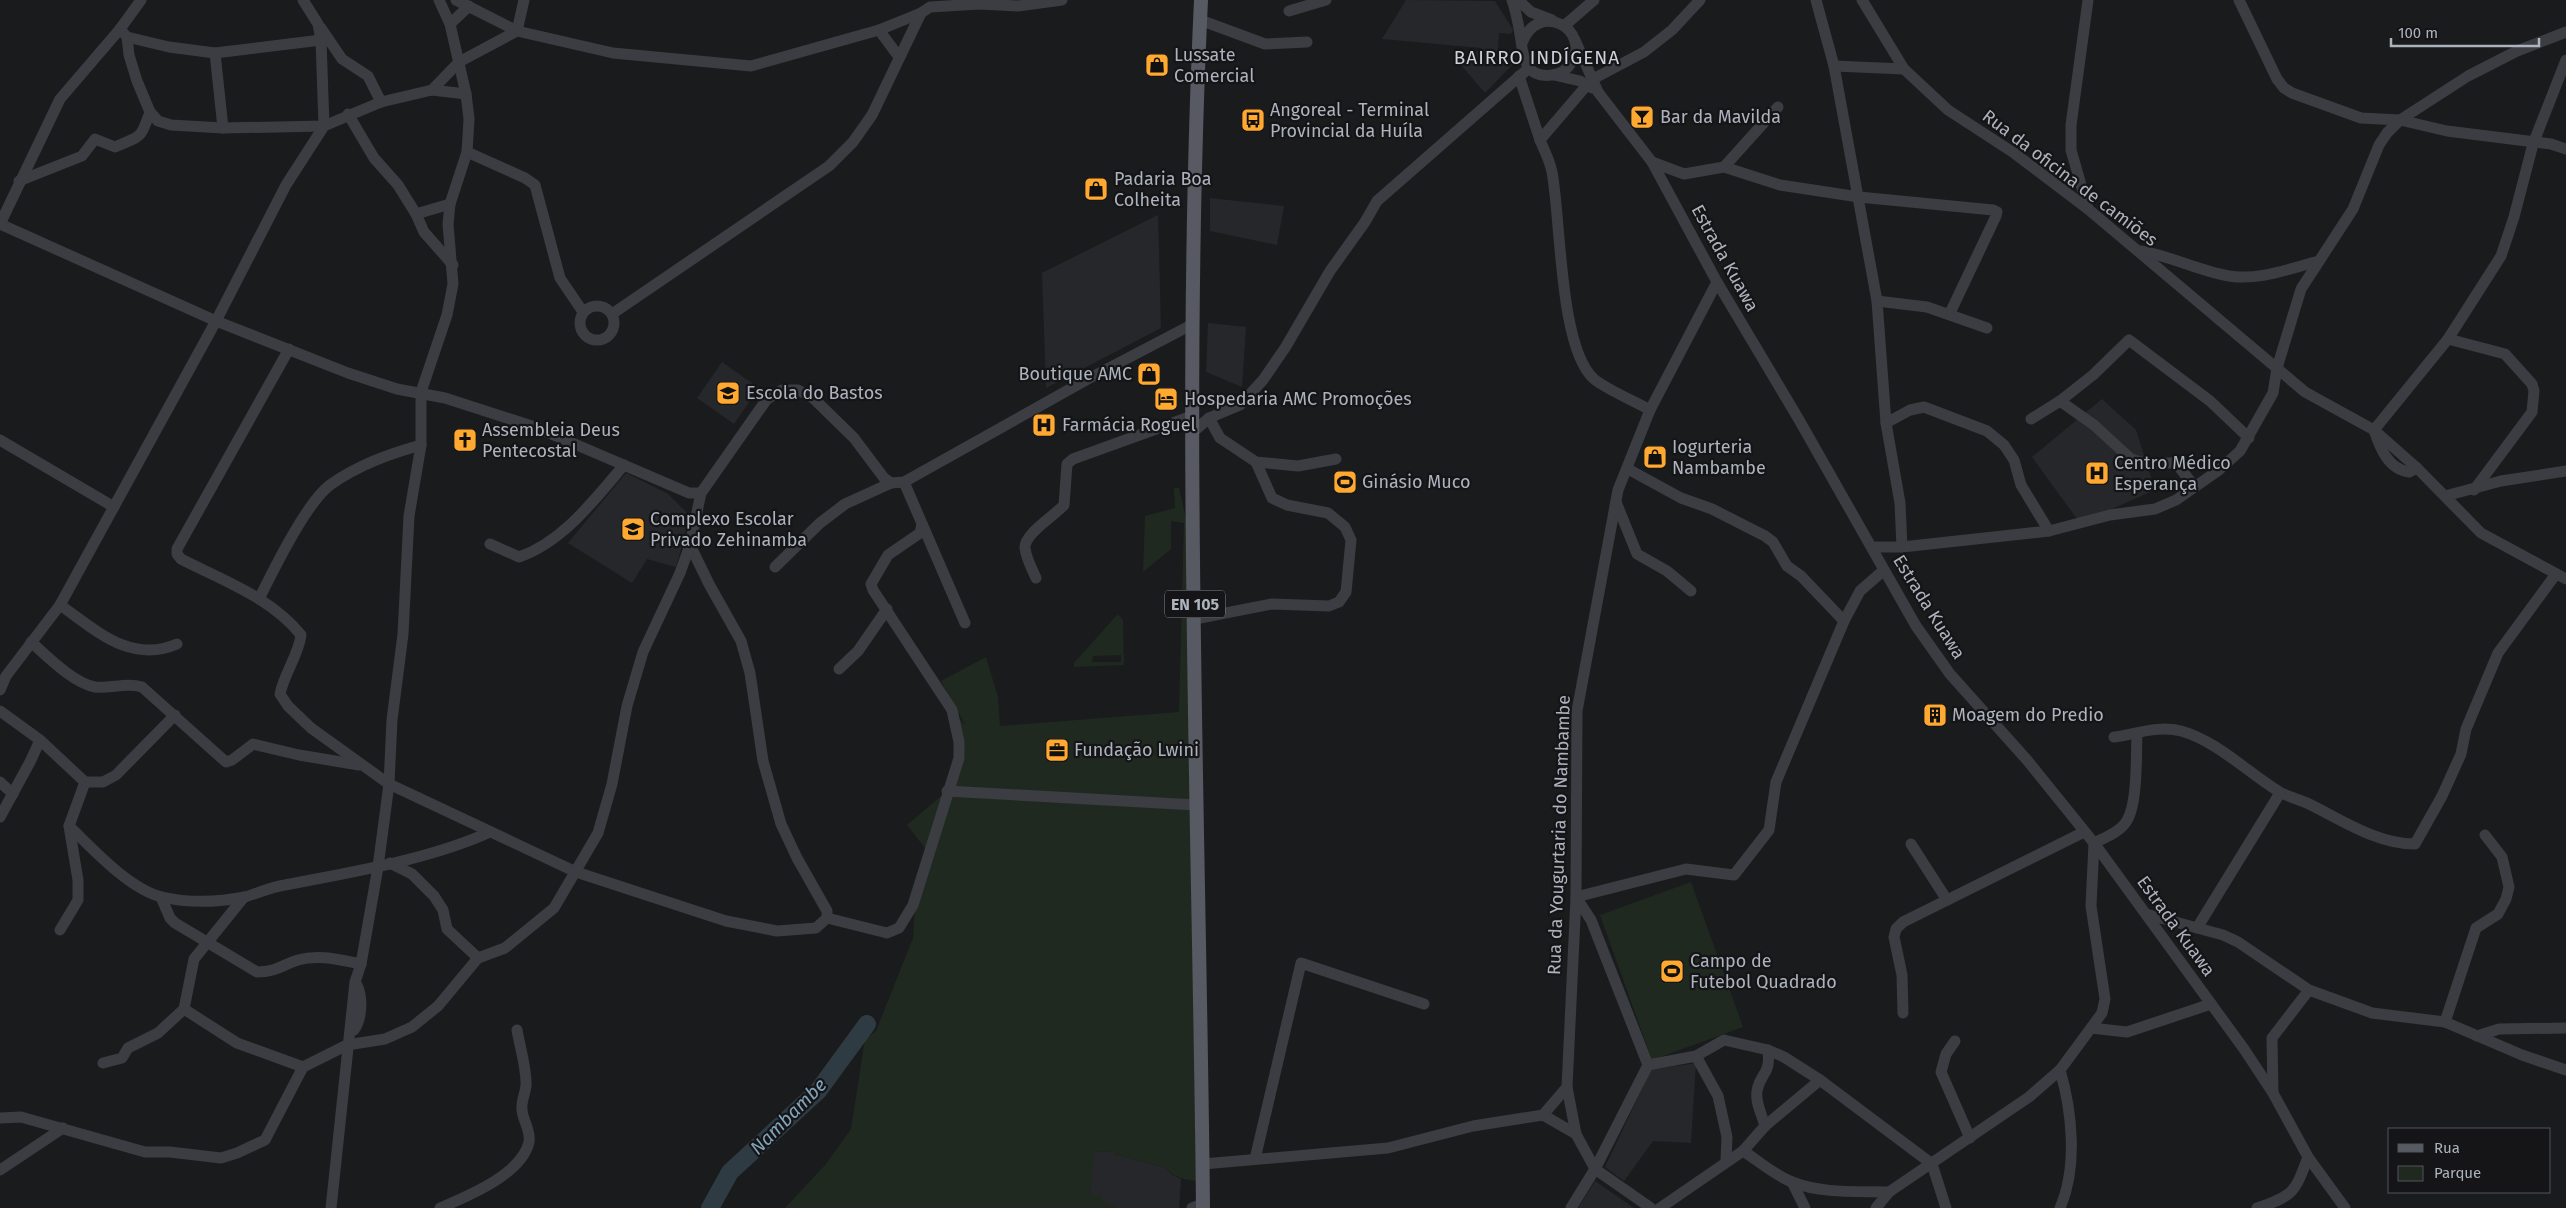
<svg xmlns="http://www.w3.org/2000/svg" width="2566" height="1208" font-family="'Fira Sans',sans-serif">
  <rect width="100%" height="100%" fill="#1a1b1d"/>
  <g fill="#26272a">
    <path d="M 1406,0 L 1495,1 L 1513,30 L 1511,34 L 1499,33 L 1498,50 L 1510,51 L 1514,63 L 1485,93 L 1462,66 L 1481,48 L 1382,39 Z"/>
    <path d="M 1210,198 L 1284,206 L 1277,245 L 1210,231 Z"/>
    <path d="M 1158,215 L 1161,328 L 1046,388 L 1042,273 Z"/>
    <path d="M 1208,323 L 1246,327 L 1242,387 L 1206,372 Z"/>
    <path d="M 722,362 L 759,388 L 734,424 L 697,398 Z"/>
    <path d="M 2102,399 L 2136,430 L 2155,490 L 2080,523 L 2032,457 Z"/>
    <path d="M 626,473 L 668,494 L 690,516 L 676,567 L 647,559 L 632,583 L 568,543 Z"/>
    <path d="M 1696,1063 L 1691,1143 L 1653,1141 L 1624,1181 L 1605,1167 L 1651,1070 Z"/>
    <path d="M 1114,1151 L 1114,1154 L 1166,1168 L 1171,1174 L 1181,1179 L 1179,1208 L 1089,1208 L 1093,1152 Z"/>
    <path d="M 1595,1181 L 1634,1208 L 1578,1208 Z"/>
  </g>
  <g fill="#202920" fill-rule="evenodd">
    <path d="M 1174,488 L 1179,488 L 1187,523 L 1196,1181 C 1184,1179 1174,1178 1166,1168 L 1114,1154 L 1113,1151 L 1094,1152 L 1090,1195 L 1103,1196 L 1101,1200 L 1118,1208 L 785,1208 L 826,1164 L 851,1129 L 865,1039 L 876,1031 L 913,938 L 916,892 L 928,852 L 907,825 L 947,791 L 959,758 L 952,710 L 966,726 L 941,681 L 986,657 L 998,697 L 1000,726 L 1179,712 L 1184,523 L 1171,521 L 1171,549 L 1143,572 L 1145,516 L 1175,508 Z"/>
    <path d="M 1118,614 L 1123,620 L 1124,665 L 1074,667 L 1074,663 ZM 1121,655 L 1121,662 L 1092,662 L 1093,656 Z"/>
    <path d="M 1691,882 L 1743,1027 L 1652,1060 L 1600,915 Z"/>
  </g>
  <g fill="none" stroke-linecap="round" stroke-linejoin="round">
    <path stroke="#2f3b43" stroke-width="18" d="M 710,1208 L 730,1172 L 818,1091 L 867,1024"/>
    <g stroke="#3b3d42" stroke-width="11">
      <path d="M 456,0 L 517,31 L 613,53 L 751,66 L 879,30 L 921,13 L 930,7 L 979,4 L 1018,6 L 1062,0"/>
      <path d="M 1512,0 C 1516,11 1518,22 1520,34 C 1523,54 1523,79 1552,75 C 1560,74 1567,70 1571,63 C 1592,29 1538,0 1522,43"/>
      <path d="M 1518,0 L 1531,12 L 1552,20"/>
      <path d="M 1816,0 L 1834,66 L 1877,301 L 1886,423 L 1900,503 L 1902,547"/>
      <path d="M 1862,0 L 1904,69 L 1948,110 L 2014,153 L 2088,209 L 2305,392 L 2374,430 L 2417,468 L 2481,533 L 2566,579"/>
      <path d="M 2088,0 L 2071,125 L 2071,150 L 2088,209"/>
      <path d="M 2239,0 L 2277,79 L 2284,88 L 2292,93 L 2361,118 L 2400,120 L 2447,131 L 2551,144 L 2566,149"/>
      <path d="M 1289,11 L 1326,0"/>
      <path d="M 1200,20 L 1265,44 L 1307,42"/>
      <path d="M 450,24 L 469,6"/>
      <path d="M 1564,26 L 1594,0"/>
      <path d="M 321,28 L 342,59 L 368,76 L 381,102"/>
      <path d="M 120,29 L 127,37 L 129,55 L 137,81 L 150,112 L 158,121 L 171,125 L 223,128 L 324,126 L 321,40 L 318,24 L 303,0"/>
      <path d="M 879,30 L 899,57"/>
      <path d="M 127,37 L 169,47 L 215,53 L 321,40"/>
      <path d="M 1575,40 L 1598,92 L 1652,162 L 1717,282 L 1798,418 L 1916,626 L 1950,674 L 2027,760 L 2094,843 L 2244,1049 L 2273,1093 L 2308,1157 L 2345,1208"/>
      <path d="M 215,53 L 223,128"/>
      <path d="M 1834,66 L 1904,69"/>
      <path d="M 1554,75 L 1580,81 L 1592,88"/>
      <path d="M 1519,76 L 1540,140 L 1587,85"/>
      <path d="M 1593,79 L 1644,52 L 1672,30 L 1700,0"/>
      <path d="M 432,90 L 459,62 L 517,31 L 524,0"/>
      <path d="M 348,114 L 374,158 L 398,185 L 416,214 L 424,232 L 453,265"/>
      <path d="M 1540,140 C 1544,150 1550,161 1552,172 C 1561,219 1559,348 1594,379 C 1604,388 1636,402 1650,410"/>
      <path d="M 467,152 L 525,178 L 535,185 L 560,278 L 583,312"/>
      <path d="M 1652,162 L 1684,174 L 1724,167 L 1780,185 L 1859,197 L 1993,210 L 1997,212 L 1996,216 L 1950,313"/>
      <path d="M 1724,167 L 1778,107"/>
      <path d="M 19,181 L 82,156 L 95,139 L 115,147 C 142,135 140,140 150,112"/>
      <path d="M 416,214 L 450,204"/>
      <path d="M 0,224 L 216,321 L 348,373 L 397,389 L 445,398 L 535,427 L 689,493 L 701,493"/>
      <path d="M 0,224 L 60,99 L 120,29 L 141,0"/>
      <path d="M 2141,251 C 2171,256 2199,271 2229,276 C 2259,281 2291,268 2319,261"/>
      <path d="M 1877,301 L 1927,307 L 1987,328"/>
      <circle cx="597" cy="323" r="17"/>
      <path d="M 612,314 L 829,166 L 853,142 L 872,115 L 921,13"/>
      <path d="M 2448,339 L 2505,354 L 2532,384 L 2534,391 L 2532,412 L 2474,490"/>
      <path d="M 289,349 L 177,549 L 177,554 L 181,559 C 222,580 272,598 301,635 C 299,654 284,674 280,694 L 288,706 L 311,728 L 389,784 L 576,872 L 726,921 L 777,931 L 816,928 L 827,918 L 827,911 L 797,858 L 781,824 L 763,761 L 750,673 L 741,641 L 709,584 L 690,545"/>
      <path d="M 2060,401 L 2093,375 L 2129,340 L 2210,401 L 2249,438"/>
      <path d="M 1209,418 L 1220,438 L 1256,462 L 1298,466 L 1336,459"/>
      <path d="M 2031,419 L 2060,401 L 2094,425 L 2131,459 L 2144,463 L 2176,463 L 2194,486"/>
      <path d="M 1886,423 L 1910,410 L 1924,407 L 1987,431 L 2004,445 L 2014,460 L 2021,485 L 2049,531"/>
      <path d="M 1193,432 L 1209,418 L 1240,405 L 1263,380 L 1285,348 L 1330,271 L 1365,222 L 1377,201 L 1529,68"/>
      <path d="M 0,440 L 114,507"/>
      <path d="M 2417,468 L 2409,472 C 2388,469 2380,448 2374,430 L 2448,339 L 2501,256 L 2514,217 L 2533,144 L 2566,60"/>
      <path d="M 1628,469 L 1681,498 L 1712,509 L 1765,536 L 1773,542 L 1787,566 L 1801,576 L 1844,621"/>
      <path d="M 904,482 L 965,623"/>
      <path d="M 2445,496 L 2501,481 L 2566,471"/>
      <path d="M 1616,502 L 1637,554 L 1667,571 L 1691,591"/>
      <path d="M 490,544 L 519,557 C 563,542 595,499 624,465"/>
      <path d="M 1873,547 L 1902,547 L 2049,531 L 2110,515 L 2155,509 L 2176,500 L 2219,470 L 2240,451 L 2273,393 L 2277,368 L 2301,289 L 2353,209 L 2379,145 L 2387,133 L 2400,120 L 2468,76 L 2517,51 L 2566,32"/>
      <path d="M 775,567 L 820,523 L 845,504 L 891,483"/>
      <path d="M 1884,570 L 1860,591 L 1844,621 L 1776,782 L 1769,830 L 1734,875 L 1686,869 L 1576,897 L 1591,920 L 1648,1065 L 1696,1056 L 1724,1040 L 1768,1050 L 1784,1057 L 1820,1080 L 1932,1164 L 1946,1208"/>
      <path d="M 1036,578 C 1032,569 1026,558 1025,548 C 1024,534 1054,516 1064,505 L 1067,464 L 1073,459 L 1192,416"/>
      <path d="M 259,599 C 273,571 306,503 330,485 C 358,465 389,454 421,445"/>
      <path d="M 60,605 C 96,630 130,664 177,644"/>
      <path d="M 1195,619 L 1272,604 L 1329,606 L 1339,602 L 1346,592 L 1351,540 L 1345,527 L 1328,513 L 1287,505 L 1272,498 L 1256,462"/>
      <path d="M 31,642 C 47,656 73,683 95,687 C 110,689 126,682 142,687 L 226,762 L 232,760 L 253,744 L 299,755 L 359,765"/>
      <path d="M 839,669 L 858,651 L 887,609"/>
      <path d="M 0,690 L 6,676 L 60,605 L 216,321 L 286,185 L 324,126 L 381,102 L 432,90 L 466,94"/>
      <path d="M 0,711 L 40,740 L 85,782 L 69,826 L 78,880 L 78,900 L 60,930"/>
      <path d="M 2114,737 C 2136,734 2159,725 2181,731 C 2217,741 2247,772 2278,791 C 2287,797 2299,799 2309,804 C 2342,820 2377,844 2415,844 L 2442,796 L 2461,754 L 2466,729 L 2498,653 L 2556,574"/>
      <path d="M 0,782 L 13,794"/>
      <path d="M 85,782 L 103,782 L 116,775 L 175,715"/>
      <path d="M 947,791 L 1196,805"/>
      <path d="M 0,817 L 31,760 L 40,740"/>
      <path d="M 69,826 C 93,849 129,889 162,897 C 188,903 219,902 245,897 C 258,893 271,887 285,885 C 351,872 428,860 490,832"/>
      <path d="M 1911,844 L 1947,900"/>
      <path d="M 390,863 L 412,874 L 434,896 L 443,910 L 447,929 L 478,958"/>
      <path d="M 161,897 L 170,918 L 175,923 L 257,972 C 276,972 282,965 298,960 C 319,954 340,960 361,964"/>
      <path d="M 2146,914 L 2223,935 L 2238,942 L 2309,990 L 2372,1013 L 2445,1022 L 2522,1055 L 2566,1070"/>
      <path d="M 827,918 L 887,933 L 899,928 L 913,905 L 959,758 L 959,742 L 952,710 L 873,590 L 871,584 L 888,555 L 920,533 L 922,524"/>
      <path d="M 2197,928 L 2280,793"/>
      <path d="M 184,1009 L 237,1043 L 303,1067"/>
      <path d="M 1903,1013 L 1902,975 L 1894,937 L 1896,929 L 1903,922 L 2084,832"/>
      <path d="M 2445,1022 L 2476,928 L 2498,914 L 2506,899 L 2509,887 L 2502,857 L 2485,835"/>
      <path d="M 2091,1028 L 2127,1032 L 2211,1004"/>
      <path d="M 354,1030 C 362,1019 363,998 357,985"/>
      <path d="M 2477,1036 L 2499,1029 L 2566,1028"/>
      <path d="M 1955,1041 L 1946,1054 L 1941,1072 L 1970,1138"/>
      <path d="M 1696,1056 L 1718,1096 L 1727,1137 L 1726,1161"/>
      <path d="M 103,1063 L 122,1058 L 128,1048 L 158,1033 L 184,1009 L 194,959 L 244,897"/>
      <path d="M 2060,1070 C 2072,1111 2078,1167 2060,1208"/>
      <path d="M 2273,1093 L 2272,1038 L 2309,990"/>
      <path d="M 1543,1115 L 1567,1087"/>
      <path d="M 0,1118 L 21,1117 L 145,1152 L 170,1152 L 221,1158 L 237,1153 L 265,1140 L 303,1067 L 347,1045 L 385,1039 L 412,1027 L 438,1006 L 478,958 L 505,948 L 554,908 L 598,833 L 612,784 L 627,706 L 643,652 L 680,573 L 690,545 L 701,493 L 767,399 L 782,390 L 798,390 L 813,398 L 854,438 L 884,478 L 891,483 L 904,482 L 1088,379 L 1193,324"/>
      <path d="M 1765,1126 C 1762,1115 1755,1102 1757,1091 C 1760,1072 1771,1076 1768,1050"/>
      <path d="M 1743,1151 C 1759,1161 1774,1175 1792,1182 C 1823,1194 1857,1191 1889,1192"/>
      <path d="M 1255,1159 L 1301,963 L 1424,1004"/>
      <path d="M 1203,1164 L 1388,1148 L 1473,1126 L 1543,1115 L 1576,1134"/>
      <path d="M 0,1170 L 63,1128"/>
      <path d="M 1792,1182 L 1805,1208"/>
      <path d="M 331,1208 L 355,982 L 361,964 L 378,867 L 389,784 L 392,720 L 403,634 L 409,516 L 421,445 L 421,392 L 447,315 L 453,284 L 448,224 L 450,204 L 467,152 L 469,119 L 466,94 L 450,24 L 439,0"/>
      <path d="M 440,1208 C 468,1196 522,1174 529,1142 C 531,1129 522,1120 522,1109 C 521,1102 525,1094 526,1086 C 527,1069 520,1048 517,1030"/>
      <path d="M 1192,1208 L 1203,1204"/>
      <path d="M 1571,1208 L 1595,1169 L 1648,1065"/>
      <path d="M 1651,1208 L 1595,1169 L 1576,1134 L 1567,1087 L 1576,897 L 1577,711 L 1618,490 L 1650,410 L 1717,282"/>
      <path d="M 1660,1208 L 1743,1151 L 1765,1126 L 1820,1080"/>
      <path d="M 1876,1208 L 1889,1192 L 2029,1097 L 2060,1070 L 2102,1013 L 2105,999 L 2091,906 L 2094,843 C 2104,838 2120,832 2126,822 C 2138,805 2136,755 2137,734"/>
      <path d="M 2257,1208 C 2294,1196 2295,1192 2308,1157"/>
    </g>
    <path stroke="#575a62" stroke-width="14" d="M 1201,0 C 1182,402 1199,806 1203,1208"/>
  </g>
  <defs>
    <g id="shop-square" transform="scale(1.25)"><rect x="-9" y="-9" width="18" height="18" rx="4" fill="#ffa930" stroke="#151518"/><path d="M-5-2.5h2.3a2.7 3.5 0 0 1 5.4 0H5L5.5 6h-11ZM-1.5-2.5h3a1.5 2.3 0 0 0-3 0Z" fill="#111"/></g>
    <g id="bar-square" transform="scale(1.25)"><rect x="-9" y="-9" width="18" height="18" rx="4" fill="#ffa930" stroke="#151518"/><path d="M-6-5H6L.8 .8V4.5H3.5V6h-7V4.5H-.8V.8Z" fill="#111"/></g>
    <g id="bus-square" transform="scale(1.25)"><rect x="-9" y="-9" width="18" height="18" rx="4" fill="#ffa930" stroke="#151518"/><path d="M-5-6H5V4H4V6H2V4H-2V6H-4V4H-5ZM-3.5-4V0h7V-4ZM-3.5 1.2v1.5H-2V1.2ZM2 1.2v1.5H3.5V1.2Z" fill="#111"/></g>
    <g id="school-square" transform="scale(1.25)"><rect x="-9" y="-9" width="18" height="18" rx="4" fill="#ffa930" stroke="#151518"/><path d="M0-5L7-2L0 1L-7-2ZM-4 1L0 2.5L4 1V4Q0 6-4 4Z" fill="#111"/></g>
    <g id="hotel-square" transform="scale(1.25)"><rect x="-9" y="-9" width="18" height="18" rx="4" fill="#ffa930" stroke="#151518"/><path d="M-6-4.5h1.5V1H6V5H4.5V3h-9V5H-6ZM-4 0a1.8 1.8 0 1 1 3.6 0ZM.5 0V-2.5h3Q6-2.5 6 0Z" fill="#111"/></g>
    <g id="hospital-square" transform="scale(1.25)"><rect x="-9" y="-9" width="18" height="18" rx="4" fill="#ffa930" stroke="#151518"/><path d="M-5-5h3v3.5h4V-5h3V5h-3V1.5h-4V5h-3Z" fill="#111"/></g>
    <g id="church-square" transform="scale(1.25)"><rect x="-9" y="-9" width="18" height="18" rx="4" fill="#ffa930" stroke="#151518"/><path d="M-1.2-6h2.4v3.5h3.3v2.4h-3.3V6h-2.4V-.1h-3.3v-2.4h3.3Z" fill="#111"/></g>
    <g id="stadium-square" transform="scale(1.25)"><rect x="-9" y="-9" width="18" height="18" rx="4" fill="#ffa930" stroke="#151518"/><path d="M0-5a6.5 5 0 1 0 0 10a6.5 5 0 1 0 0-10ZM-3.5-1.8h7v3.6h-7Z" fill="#111"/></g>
    <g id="building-square" transform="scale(1.25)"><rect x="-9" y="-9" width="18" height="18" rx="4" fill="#ffa930" stroke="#151518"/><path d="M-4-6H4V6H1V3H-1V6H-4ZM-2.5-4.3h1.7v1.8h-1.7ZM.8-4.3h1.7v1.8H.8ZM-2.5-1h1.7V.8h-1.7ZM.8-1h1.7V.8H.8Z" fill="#111"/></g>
    <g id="office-square" transform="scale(1.25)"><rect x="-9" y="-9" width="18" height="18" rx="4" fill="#ffa930" stroke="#151518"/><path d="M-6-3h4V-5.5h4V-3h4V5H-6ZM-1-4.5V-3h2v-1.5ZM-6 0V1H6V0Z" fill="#111"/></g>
  </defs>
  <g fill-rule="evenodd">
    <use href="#shop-square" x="1157" y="65"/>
    <use href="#bar-square" x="1642" y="117"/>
    <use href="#bus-square" x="1253" y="120"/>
    <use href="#shop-square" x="1096" y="189"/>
    <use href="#shop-square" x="1149" y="374"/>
    <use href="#school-square" x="728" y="393"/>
    <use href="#hotel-square" x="1166" y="399"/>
    <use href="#hospital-square" x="1044" y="425"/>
    <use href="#church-square" x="465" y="440"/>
    <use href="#shop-square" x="1655" y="457"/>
    <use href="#hospital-square" x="2097" y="473"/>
    <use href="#stadium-square" x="1345" y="482"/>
    <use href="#school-square" x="633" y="529"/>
    <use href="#building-square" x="1935" y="715"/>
    <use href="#office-square" x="1057" y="750"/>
    <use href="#stadium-square" x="1672" y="971"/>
  </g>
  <g text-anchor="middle" stroke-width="4.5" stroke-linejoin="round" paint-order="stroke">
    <rect fill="#151518" stroke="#7f848c" stroke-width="1" x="1165" y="590.5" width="60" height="27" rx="4"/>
    <g font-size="16" font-weight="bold" fill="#acb3bd">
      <text x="1195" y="610">EN 105</text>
    </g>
    <g font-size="18" fill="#acb3bd" stroke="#151518" text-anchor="start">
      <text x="1174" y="61">Lussate<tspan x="1174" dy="21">Comercial</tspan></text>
      <text x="1270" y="116">Angoreal - Terminal<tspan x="1270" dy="21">Provincial da Huíla</tspan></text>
      <text x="1660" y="123">Bar da Mavilda</text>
      <text x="1114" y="185">Padaria Boa<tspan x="1114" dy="21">Colheita</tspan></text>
      <text x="1132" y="380" text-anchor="end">Boutique AMC</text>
      <text x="746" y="399">Escola do Bastos</text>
      <text x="1184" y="405">Hospedaria AMC Promoções</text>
      <text x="1062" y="431">Farmácia Roguel</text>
      <text x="482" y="436">Assembleia Deus<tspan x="482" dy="21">Pentecostal</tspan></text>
      <text x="1672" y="453">Iogurteria<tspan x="1672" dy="21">Nambambe</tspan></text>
      <text x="2114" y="469">Centro Médico<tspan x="2114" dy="21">Esperança</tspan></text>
      <text x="1362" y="488">Ginásio Muco</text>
      <text x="650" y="525">Complexo Escolar<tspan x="650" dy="21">Privado Zehinamba</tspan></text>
      <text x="1952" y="721">Moagem do Predio</text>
      <text x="1074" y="756">Fundação Lwini</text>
      <text x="1690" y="967">Campo de<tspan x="1690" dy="21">Futebol Quadrado</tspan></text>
    </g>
    <g font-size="18" fill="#acb3bd" stroke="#151518">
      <text transform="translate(2070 178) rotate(37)" y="6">Rua da oficina de camiões</text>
      <text transform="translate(1725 258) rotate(61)" y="6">Estrada Kuawa</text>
      <text transform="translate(1929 607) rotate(58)" y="6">Estrada Kuawa</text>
      <text transform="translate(1559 835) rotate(-88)" y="6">Rua da Yougurtaria do Nambambe</text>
      <text transform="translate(2176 926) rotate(54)" y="6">Estrada Kuawa</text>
    </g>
    <g font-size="19" letter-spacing="1" fill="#ced1d9" stroke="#151518">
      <text x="1537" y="64">BAIRRO INDÍGENA</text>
    </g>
    <g font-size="19" font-style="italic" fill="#81a4ba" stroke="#151518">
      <text transform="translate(788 1116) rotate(-45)" y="7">Nambambe</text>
    </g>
  </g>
  <rect x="2388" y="1128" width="162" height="65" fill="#151518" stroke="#51545a"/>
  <rect x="2398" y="1144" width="25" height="8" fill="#575a62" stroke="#51545a"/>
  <text x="2434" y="1153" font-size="15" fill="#acb3bd">Rua</text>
  <rect x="2398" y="1166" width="25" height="15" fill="#202920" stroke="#51545a"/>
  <text x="2434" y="1178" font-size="15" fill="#acb3bd">Parque</text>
  <path d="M2391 38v8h148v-8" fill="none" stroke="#acb3bd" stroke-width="2.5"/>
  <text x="2398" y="38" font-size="15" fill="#acb3bd" stroke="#151518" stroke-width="4" paint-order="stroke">100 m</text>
</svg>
